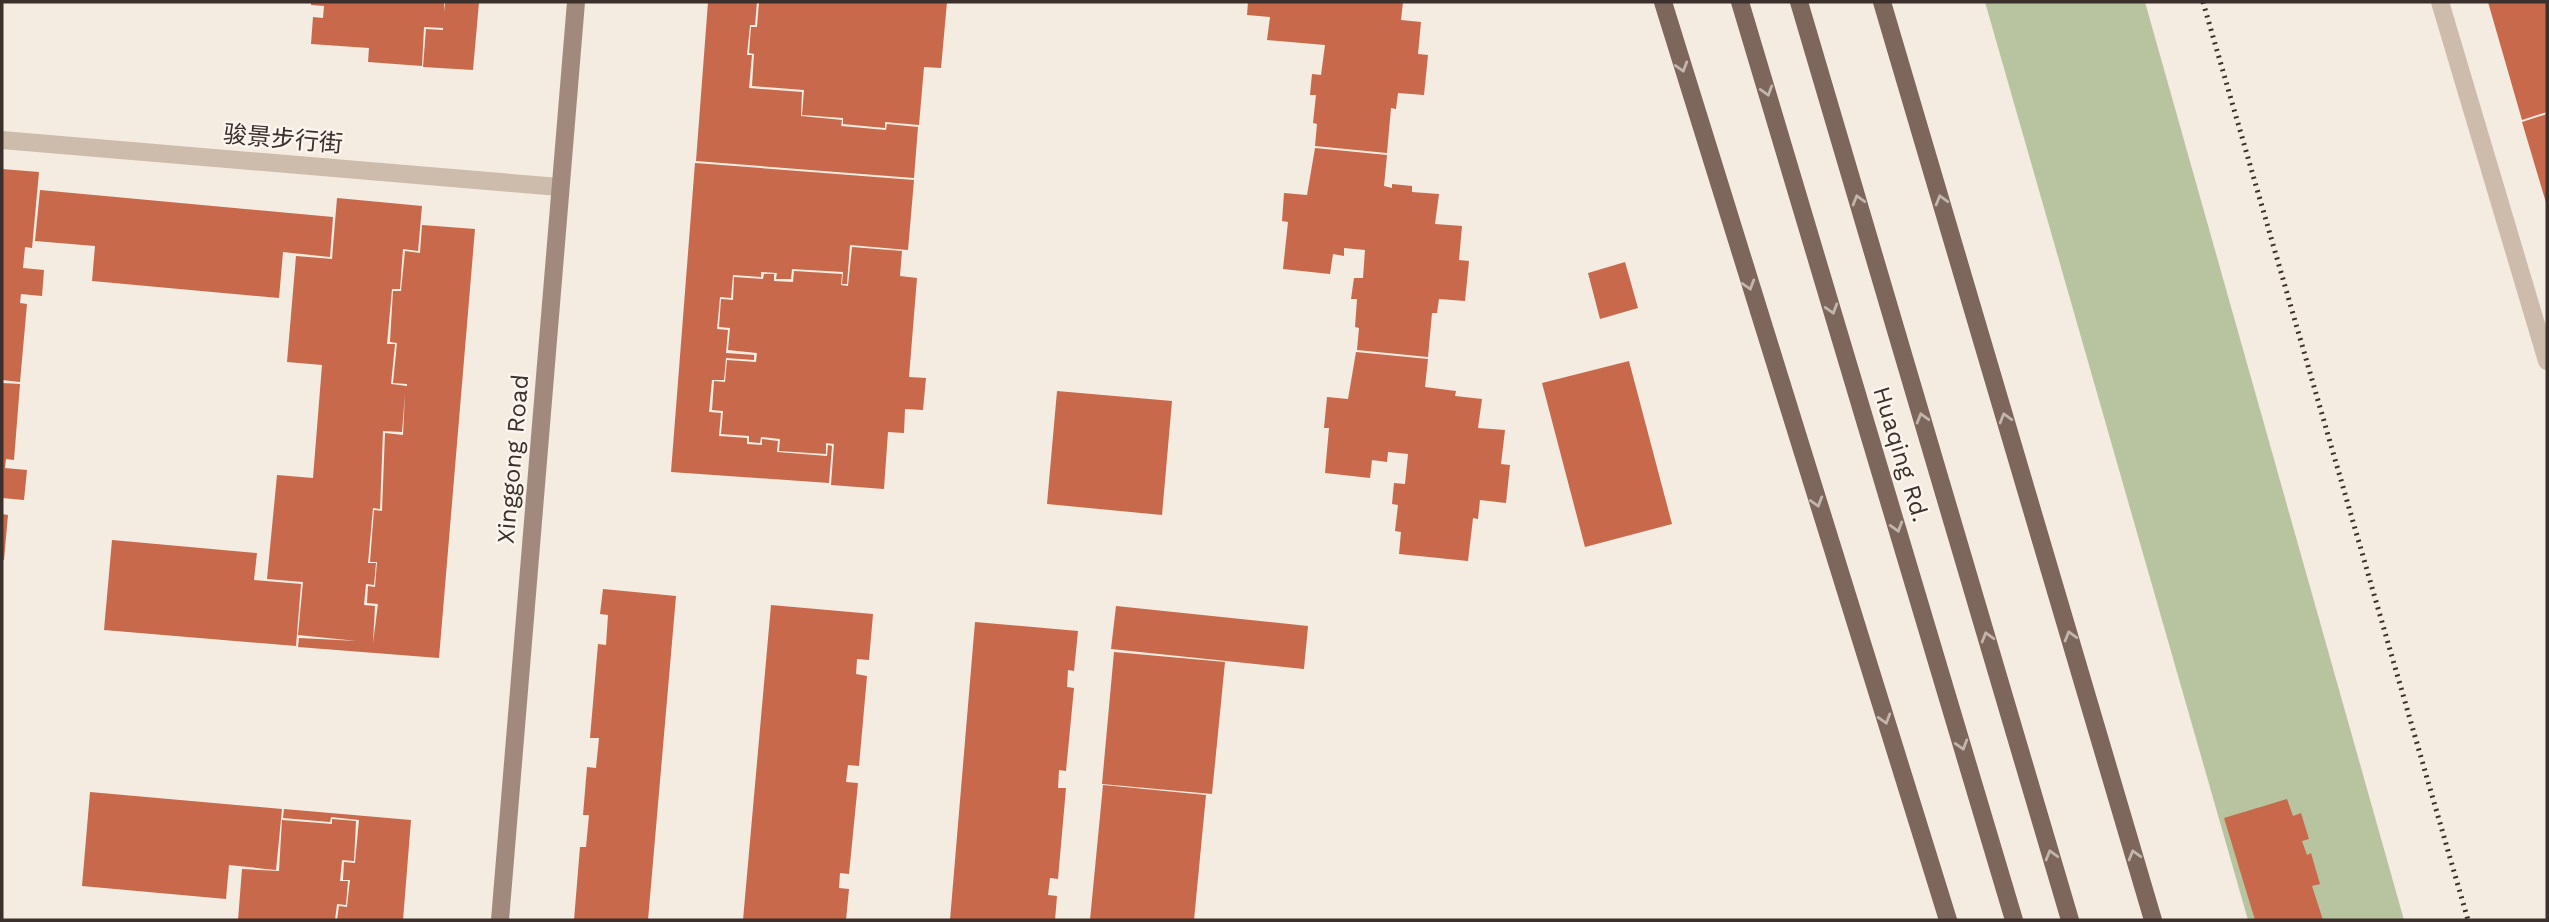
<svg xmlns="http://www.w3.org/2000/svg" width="2549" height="922" font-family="'Work Sans','Noto Sans SC',sans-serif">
  <rect width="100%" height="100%" fill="#f4ebe1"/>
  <path fill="#b8c4a0" d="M 1985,2 L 2145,2 L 2404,920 L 2248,920 Z"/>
  <g fill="#c8694b" fill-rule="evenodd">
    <path d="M 311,2 L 444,2 L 444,12 L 445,2 L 479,2 L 473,70 L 423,67 L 426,29 L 443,30 L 443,28 L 424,27 L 422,66 L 368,62 L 369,48 L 311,44 L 313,17 L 323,18 L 324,6 L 311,5 Z"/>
    <path d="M 708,2 L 757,2 L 755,25 L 750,25 L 747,55 L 752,55 L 749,88 L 802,92 L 801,116 L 842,120 L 841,126 L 886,130 L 887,124 L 918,127 L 914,178 L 696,161 Z"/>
    <path d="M 759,2 L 947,2 L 941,68 L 924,67 L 919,125 L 885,122 L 885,128 L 843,124 L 843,118 L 802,115 L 804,90 L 752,86 L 754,54 L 749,53 L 751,27 L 757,27 Z"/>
    <path d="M 1248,2 L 1403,2 L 1401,20 L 1421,22 L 1418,54 L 1428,55 L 1424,95 L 1398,93 L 1396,109 L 1391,108 L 1387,153 L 1315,146 L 1317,124 L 1313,123 L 1316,95 L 1310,95 L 1312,74 L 1321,75 L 1325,45 L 1267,40 L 1270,17 L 1247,15 Z"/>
    <path d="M 2488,2 L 2547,2 L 2547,112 L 2522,120 Z"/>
    <path d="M 2547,114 L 2547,206 L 2522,122 Z"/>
    <path d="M 1315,148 L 1387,155 L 1384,186 L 1392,188 L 1392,184 L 1412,186 L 1412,192 L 1439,194 L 1435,224 L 1462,226 L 1459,260 L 1469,261 L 1465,301 L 1439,299 L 1437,313 L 1432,313 L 1428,357 L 1357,350 L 1359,328 L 1355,327 L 1357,299 L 1351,299 L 1354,278 L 1363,278 L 1365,250 L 1344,248 L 1344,256 L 1333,254 L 1330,274 L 1283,269 L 1288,222 L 1282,221 L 1284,193 L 1307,195 Z"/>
    <path d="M 695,163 L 914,180 L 908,250 L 850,245 L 847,284 L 842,284 L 843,272 L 792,269 L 791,279 L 776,279 L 777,273 L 761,272 L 761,277 L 733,275 L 731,298 L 720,297 L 717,329 L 728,330 L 726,353 L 754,355 L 754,360 L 726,358 L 724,380 L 712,380 L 709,412 L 721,413 L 719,436 L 747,438 L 747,444 L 762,445 L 762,439 L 778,441 L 777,452 L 827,456 L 828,445 L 832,446 L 829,483 L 671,472 Z"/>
    <path d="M 2,169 L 39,172 L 32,248 L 25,247 L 23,268 L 44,270 L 42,296 L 21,294 L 20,303 L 27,304 L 20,382 L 2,380 Z"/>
    <path d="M 40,190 L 333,217 L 330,257 L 283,252 L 279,298 L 92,281 L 95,246 L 35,241 Z"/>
    <path d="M 337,198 L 422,206 L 418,251 L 403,249 L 400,289 L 392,289 L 387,344 L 395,344 L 391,384 L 407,386 L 407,384 L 393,383 L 397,343 L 390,342 L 393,291 L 401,291 L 405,251 L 420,253 L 422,225 L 475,229 L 439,658 L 298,647 L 299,638 L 357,641 L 298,635 L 303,582 L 267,579 L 277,475 L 313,478 L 322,365 L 287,362 L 296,256 L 332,259 ZM 405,394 L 403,435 L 385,433 L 382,511 L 374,510 L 370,562 L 377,562 L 375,587 L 368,586 L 367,603 L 378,604 L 373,643 L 375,606 L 364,605 L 366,584 L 374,585 L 376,563 L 368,563 L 373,508 L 380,509 L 383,431 L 402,432 Z"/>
    <path d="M 852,247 L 902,251 L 900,276 L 917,278 L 909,377 L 926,378 L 923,410 L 905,409 L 904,433 L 888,432 L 884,489 L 831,485 L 834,444 L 826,443 L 826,454 L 779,451 L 780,439 L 761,437 L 760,443 L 749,442 L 749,436 L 721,434 L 723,411 L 712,410 L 714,381 L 725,382 L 727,360 L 756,362 L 757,353 L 728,350 L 730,328 L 719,327 L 721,299 L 733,300 L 734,277 L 763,279 L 764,274 L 774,274 L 774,281 L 793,282 L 794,271 L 842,274 L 841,285 L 848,286 Z"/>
    <path d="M 1625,262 L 1638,308 L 1600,319 L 1588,273 Z"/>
    <path d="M 1356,352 L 1428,359 L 1425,387 L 1456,391 L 1455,396 L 1482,399 L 1478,428 L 1505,430 L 1501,464 L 1510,465 L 1506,503 L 1480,500 L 1478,519 L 1473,518 L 1468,561 L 1399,554 L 1401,532 L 1395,531 L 1398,505 L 1392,504 L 1394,483 L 1405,484 L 1408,454 L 1388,452 L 1387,462 L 1372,460 L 1370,478 L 1325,473 L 1329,428 L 1324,428 L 1327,397 L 1348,399 Z"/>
    <path d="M 1629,361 L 1672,524 L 1585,547 L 1542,383 Z"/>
    <path d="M 2,383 L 20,384 L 14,460 L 6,459 L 5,468 L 27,470 L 24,500 L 2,498 Z"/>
    <path d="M 1057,391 L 1172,401 L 1162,515 L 1047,504 Z"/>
    <path d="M 2,514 L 8,515 L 4,560 L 2,560 Z"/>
    <path d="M 112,540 L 257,553 L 254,580 L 301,584 L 296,646 L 104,630 Z"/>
    <path d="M 603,589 L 676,596 L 648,920 L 574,920 L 580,847 L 586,847 L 589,815 L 583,815 L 587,767 L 596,768 L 599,738 L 590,738 L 598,644 L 606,645 L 608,615 L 600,614 Z"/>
    <path d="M 771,605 L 873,614 L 869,660 L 857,659 L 856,674 L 867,676 L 859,766 L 848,765 L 846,782 L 858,783 L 849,874 L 840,873 L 839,888 L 849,889 L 846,920 L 743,920 Z"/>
    <path d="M 1116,606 L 1308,626 L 1304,669 L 1111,649 Z"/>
    <path d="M 975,622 L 1078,631 L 1074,671 L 1068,670 L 1067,687 L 1074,688 L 1066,771 L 1059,770 L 1058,788 L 1066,788 L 1058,879 L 1050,878 L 1048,895 L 1057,896 L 1055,920 L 950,920 Z"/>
    <path d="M 1114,652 L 1225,662 L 1212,794 L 1102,784 Z"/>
    <path d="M 1103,785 L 1206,795 L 1194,920 L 1090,920 Z"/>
    <path d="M 90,792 L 282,809 L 276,870 L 229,865 L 226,899 L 82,886 Z"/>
    <path d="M 2287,799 L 2293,816 L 2301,813 L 2309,839 L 2302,841 L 2307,855 L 2311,853 L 2320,884 L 2312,886 L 2323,920 L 2255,920 L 2224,818 Z"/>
    <path d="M 284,809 L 411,820 L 403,920 L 337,920 L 339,906 L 347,907 L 350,880 L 343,880 L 344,862 L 355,863 L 359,820 L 331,817 L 330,822 L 283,818 Z"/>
    <path d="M 332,819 L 356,821 L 354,861 L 342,860 L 340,881 L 348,881 L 346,905 L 337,904 L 335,920 L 238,920 L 242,869 L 279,871 L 282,820 L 332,824 Z"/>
  </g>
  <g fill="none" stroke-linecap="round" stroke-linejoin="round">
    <path stroke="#cdbbac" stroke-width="18" d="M 2440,2 L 2547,361"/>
    <path stroke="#cdbbac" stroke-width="18" d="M 2,140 L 559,187"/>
    <path stroke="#a18a7d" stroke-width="18" d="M 500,920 L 576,2"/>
    <g stroke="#7d675c" stroke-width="18">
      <path d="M 1663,2 L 1948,920"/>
      <path d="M 1740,2 L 2014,920"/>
      <path d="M 1799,2 L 2070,920"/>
      <path d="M 1882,2 L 2153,920"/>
    </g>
    <path stroke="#3b302b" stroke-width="5" stroke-dasharray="2 5" stroke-linecap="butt" d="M 2203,2 L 2468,920"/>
  </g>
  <defs><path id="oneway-chevron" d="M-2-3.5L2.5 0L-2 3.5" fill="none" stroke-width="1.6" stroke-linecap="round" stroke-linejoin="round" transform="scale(1.75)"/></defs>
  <g stroke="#c2b5ac">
    <use href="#oneway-chevron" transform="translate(1682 67) rotate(73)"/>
    <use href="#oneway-chevron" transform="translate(1767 91) rotate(73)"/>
    <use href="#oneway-chevron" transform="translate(1858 200) rotate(-106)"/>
    <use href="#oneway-chevron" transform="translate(1941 200) rotate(-106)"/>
    <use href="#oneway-chevron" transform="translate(1749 285) rotate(73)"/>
    <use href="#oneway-chevron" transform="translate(1832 309) rotate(73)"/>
    <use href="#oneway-chevron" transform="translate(1922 418) rotate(-106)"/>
    <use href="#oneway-chevron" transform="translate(2005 418) rotate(-106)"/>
    <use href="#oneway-chevron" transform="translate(1817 502) rotate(73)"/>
    <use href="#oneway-chevron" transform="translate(1897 527) rotate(73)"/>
    <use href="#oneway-chevron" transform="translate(2070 636) rotate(-106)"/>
    <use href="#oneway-chevron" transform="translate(1987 637) rotate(-106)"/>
    <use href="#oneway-chevron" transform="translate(1885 719) rotate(73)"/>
    <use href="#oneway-chevron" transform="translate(1962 745) rotate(73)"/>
    <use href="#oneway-chevron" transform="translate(2051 855) rotate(-106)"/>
    <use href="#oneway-chevron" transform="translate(2134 855) rotate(-106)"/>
  </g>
  <g text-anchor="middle" stroke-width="5" stroke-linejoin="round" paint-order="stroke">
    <g font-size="24" fill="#3b302b" stroke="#fbf5ee">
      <text transform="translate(283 139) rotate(5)" y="8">骏景步行街</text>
      <text transform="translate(1901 454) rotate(73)" y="8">Huaqing Rd.</text>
      <text transform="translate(513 459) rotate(-85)" y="8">Xinggong Road</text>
    </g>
  </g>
  <rect width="2549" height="922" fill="none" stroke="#3b302b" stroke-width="7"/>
</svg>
